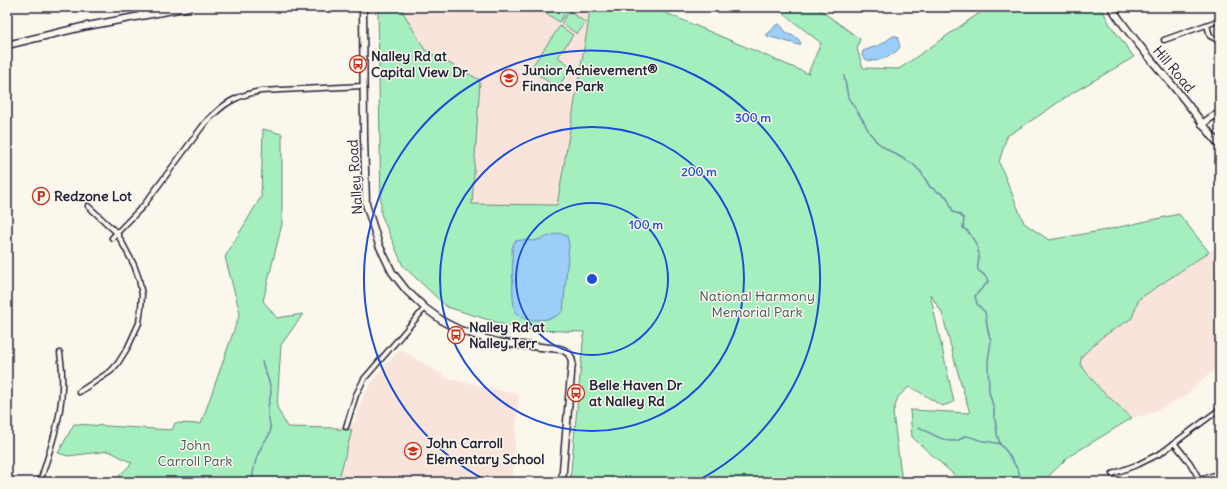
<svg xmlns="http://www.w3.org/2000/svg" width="1227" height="489" font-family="Delius,sans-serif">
  <rect width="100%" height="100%" fill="#fbf7ec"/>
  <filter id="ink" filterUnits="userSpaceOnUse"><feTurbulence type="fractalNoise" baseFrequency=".025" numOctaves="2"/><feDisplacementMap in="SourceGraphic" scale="8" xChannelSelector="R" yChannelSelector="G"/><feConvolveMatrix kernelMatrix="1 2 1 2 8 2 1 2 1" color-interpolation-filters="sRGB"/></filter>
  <g filter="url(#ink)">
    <g fill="#f9e4dc">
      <path d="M 400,7 L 590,7 L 588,25 L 558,205 L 472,204 L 480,80 L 425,50 Z"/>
      <path d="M 1220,245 L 1220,364 L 1185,396 L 1152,413 L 1132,418 L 1100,389 L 1080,364 L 1082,356 L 1102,337 L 1132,318 L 1139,299 Z"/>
      <path d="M 400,349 L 448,378 L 519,395 L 512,482 L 312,482 L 317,475 L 338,428 L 354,422 L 364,394 L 383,367 Z"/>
    </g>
    <g fill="#a5efbe" stroke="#64887c">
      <path d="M 378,7 L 400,7 L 425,50 L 480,80 L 472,204 L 557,205 L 588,25 L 590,7 L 652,7 L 809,74 L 808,73 L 821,43 L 775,7 L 816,7 L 860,39 L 857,49 L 863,68 L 899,69 L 988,7 L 1101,7 L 1109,23 L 1134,57 L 1069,95 L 1040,115 L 1007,136 L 999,162 L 1024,223 L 1049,240 L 1106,230 L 1179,214 L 1209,252 L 1139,299 L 1132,318 L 1102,337 L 1082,356 L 1080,364 L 1100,389 L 1132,418 L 1068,457 L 1045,480 L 1046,482 L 962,482 L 912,437 L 910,410 L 970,413 L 958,373 L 942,313 L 930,294 L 954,402 L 942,406 L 918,391 L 909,387 L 898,397 L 893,413 L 902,482 L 570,482 L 584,332 L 518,329 L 447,307 L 403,266 L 381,214 Z"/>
      <path d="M 550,7 L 569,7 L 559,22 L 546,13 Z"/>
      <path d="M 569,11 L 586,23 L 577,34 L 561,23 Z"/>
      <path d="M 560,26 L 573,35 L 558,57 L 572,67 L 557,88 L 530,69 Z"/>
      <path d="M 263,129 L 282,134 L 282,224 L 263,301 L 277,318 L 303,314 L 281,345 L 277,407 L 287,427 L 338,428 L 337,429 L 352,430 L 338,482 L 113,482 L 132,463 L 109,451 L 68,456 L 58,453 L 74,424 L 172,430 L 175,423 L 201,424 L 240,313 L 225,257 L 261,197 Z"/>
    </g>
    <g fill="#9bcef9" stroke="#6b89ad">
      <path d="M 779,24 C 783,27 783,29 786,32 C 791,37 798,35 801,44 L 799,45 L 767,36 L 767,34 L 771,31 L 776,25 Z"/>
      <path d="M 893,36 L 897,36 L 900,47 C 894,57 870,67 862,56 L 863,51 L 882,44 Z"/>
      <path d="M 559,233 L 567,236 L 569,245 L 563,311 C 554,319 549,319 537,320 C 530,320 521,319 516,313 C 511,307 513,259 512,248 L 515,241 L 522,240 L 534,241 Z"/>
    </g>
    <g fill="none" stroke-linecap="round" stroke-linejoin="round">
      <g stroke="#6b89ad" stroke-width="1.5">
        <path d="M 844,76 L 848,97 L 864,122 L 869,132 L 877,142 L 888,150 L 913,164 L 921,172 L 930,187 L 947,197 L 953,212 L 959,214 L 964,219 L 963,228 C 971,232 978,246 979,255 C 979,260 977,265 978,270 C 983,274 987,276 988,282 L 975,296 L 977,304 L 985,312 L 988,331 L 991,341 L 988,361 L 989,392 L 994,409 L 994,417 L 996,424 L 997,434 L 1000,444 L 1007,452 L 1018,470 L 1022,482"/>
        <path d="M 919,427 C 931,433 953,449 964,436 C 971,435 976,440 983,441 C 989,442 994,442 1000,444"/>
        <path d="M 252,482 C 253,471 256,456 262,446 C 264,441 268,439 270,433 C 272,426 268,420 268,412 C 267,405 271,398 271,391 C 270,380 264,371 262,361"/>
      </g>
      <g stroke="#22223b" stroke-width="7">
        <g id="street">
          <path d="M 139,7 L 141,16"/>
          <path d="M 732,7 L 736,8"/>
          <path d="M 1207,25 L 1210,36 L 1220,41"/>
          <path d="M 1164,40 L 1220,20"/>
          <path d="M 112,238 L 144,205 L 205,123 C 224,103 235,96 261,91 L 363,86"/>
          <path d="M 79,392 L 111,371 L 118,363 L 128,347 L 139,323 L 141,308 L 142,295 L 139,279 L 134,265 L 117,233 L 88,206"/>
          <path d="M 346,427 L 356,395 L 364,379 L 425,308"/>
          <path d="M 1175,444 L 1190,463 L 1201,482"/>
          <path d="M 1112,474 L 1139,464 L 1161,453 L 1220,409"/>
          <path d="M 1200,480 L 1220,473"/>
          <path d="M 40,482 C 54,437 68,402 60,353"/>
        </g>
      </g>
      <g stroke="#22223b" stroke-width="9">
        <g id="secondary">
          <path d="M 363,7 L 364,138 L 366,204 L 379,245 L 392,272 L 406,290 L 425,308 L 444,322 L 460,330 L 486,339 L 502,343 L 560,349 C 567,351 571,354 572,362 L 562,482"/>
          <path d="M 1111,7 C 1132,39 1158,67 1182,97 C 1195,113 1207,130 1220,146"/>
          <path d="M 7,45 L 82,27 L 189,7"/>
          <path d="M 1202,124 L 1212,117 L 1220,113"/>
        </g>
      </g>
      <use href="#street" stroke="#fbf7ec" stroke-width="4"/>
      <use href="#secondary" stroke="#fbf7ec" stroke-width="6"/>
    </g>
  </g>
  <g fill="none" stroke="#1d4ed8" stroke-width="2">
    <circle cx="592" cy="279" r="76"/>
    <circle cx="592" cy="279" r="152"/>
    <path d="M487 481A228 228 0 1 1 697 481"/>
  </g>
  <defs>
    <g id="bus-ring" transform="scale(0.9)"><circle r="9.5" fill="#fbf7ec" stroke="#c8321e" stroke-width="1.5"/><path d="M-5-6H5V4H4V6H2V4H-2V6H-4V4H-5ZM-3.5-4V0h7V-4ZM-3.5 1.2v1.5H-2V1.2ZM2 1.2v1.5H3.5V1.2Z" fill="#c8321e"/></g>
    <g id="school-ring" transform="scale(0.9)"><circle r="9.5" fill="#fbf7ec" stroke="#c8321e" stroke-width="1.5"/><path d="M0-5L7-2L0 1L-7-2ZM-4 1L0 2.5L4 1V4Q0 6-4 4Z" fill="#c8321e"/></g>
    <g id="parking-ring" transform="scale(0.9)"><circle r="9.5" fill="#fbf7ec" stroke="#c8321e" stroke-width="1.5"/><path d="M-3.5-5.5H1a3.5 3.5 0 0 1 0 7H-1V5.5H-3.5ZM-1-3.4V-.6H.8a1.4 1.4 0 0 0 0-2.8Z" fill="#c8321e"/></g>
  </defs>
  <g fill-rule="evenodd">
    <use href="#bus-ring" x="358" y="64"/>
    <use href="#school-ring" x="509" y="78"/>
    <use href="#parking-ring" x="41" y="196"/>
    <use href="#bus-ring" x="456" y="335"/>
    <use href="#bus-ring" x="576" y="393"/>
    <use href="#school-ring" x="413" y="451"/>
  </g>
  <g text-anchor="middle" stroke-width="3" stroke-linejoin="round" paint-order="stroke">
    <g font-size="14" font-weight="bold" fill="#22223b" stroke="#fbf7ec" text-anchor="start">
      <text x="371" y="61">Nalley Rd at<tspan x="371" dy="16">Capital View Dr</tspan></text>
      <text x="522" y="75">Junior Achievement®<tspan x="522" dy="16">Finance Park</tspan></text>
      <text x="54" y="201">Redzone Lot</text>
      <text x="469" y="332">Nalley Rd at<tspan x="469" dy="16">Nalley Terr</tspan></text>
      <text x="589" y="390">Belle Haven Dr<tspan x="589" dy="16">at Nalley Rd</tspan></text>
      <text x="426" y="448">John Carroll<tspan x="426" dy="16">Elementary School</tspan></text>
    </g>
    <g font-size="14" fill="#22223b" stroke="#fbf7ec">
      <text transform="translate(1174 69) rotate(50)" y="5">Hill Road</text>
      <text transform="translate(355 177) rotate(-94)" y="5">Nalley Road</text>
    </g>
    <g font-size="14" fill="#43555c" stroke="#fbf7ec">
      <text x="757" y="301">National Harmony<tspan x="757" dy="16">Memorial Park</tspan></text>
      <text x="195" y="450">John<tspan x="195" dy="16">Carroll Park</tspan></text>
    </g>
  </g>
  <circle cx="592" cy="279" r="6" fill="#1d4ed8" stroke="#fbf7ec" stroke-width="2"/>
  <g font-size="12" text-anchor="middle" font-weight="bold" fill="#1d4ed8" stroke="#fbf7ec" stroke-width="3" stroke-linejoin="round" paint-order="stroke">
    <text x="753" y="122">300 m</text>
    <text x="699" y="176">200 m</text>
    <text x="646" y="229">100 m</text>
  </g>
  <rect width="1227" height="489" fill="none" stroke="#fbf7ec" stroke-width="24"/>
  <rect x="12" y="12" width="1203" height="465" fill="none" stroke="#22223b" stroke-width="1.5" filter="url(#ink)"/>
</svg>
